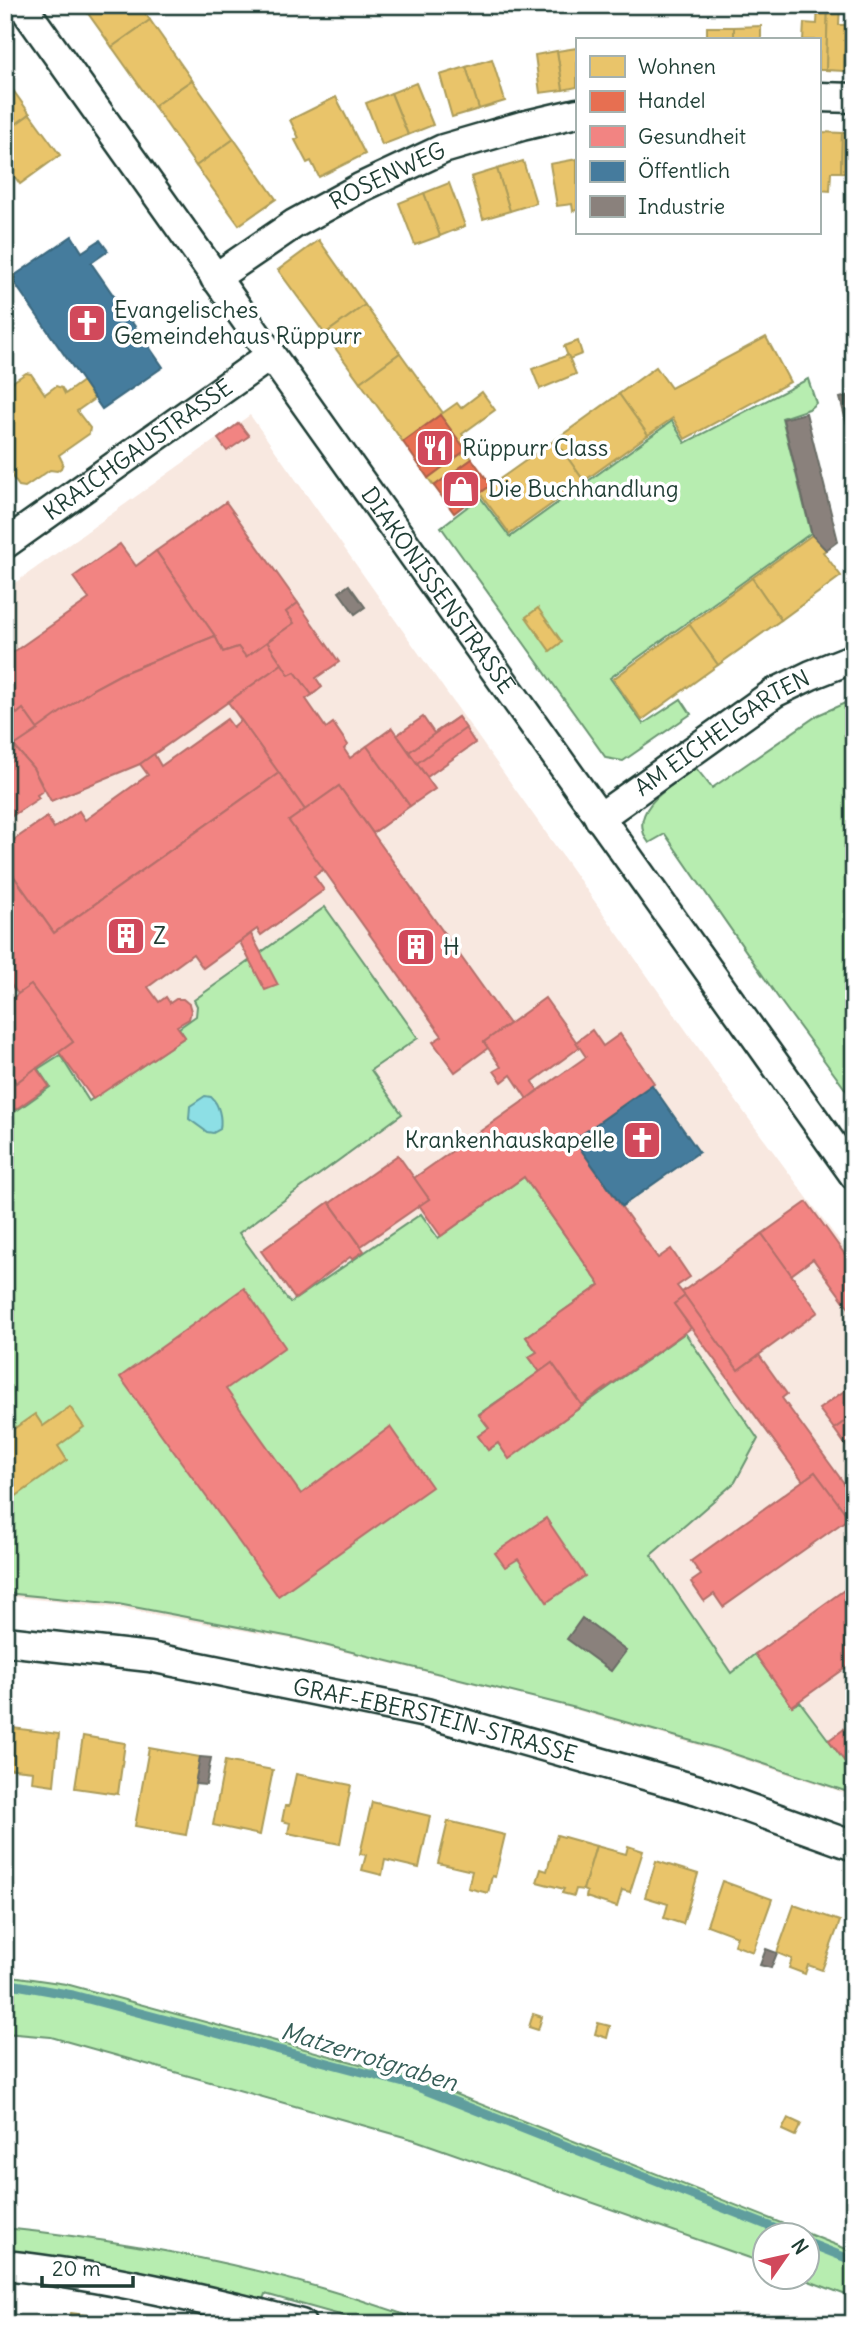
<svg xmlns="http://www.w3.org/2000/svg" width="859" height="2329" font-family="Delius,sans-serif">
  <rect width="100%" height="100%" fill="#fff"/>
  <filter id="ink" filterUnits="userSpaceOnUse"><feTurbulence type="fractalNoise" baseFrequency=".0143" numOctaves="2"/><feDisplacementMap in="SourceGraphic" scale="14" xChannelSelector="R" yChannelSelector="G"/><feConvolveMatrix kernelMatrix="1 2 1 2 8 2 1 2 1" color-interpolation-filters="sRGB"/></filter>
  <g filter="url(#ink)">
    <path fill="#f8e8e0" d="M 250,415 L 746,1115 L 854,1261 L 854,1796 L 715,1750 L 552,1703 L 296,1640 L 118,1608 L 5,1596 L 5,590 Z"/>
    <g fill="#b7edb0" stroke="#6b9572" stroke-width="2">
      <path d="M 808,379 L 816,403 L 809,409 L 782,418 L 811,533 L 610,678 L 643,724 L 681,699 L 691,714 L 623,761 L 606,758 L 441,527 L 480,497 L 510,537 L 672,421 L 685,443 Z"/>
      <path d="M 854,699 L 854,1101 L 779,999 L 665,834 L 649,843 C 624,810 674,784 696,768 L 712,788 L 818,715 Z"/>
      <path d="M 325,907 L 418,1038 L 371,1070 L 402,1114 L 239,1233 L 290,1303 L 421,1214 L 438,1238 L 524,1177 L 600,1285 L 526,1337 L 537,1352 L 529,1357 L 540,1372 L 479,1414 L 489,1428 L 478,1436 L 488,1450 L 498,1443 L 509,1458 L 685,1333 L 758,1439 L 735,1482 L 651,1555 L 731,1673 L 755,1654 L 792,1706 L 800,1702 L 854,1774 L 854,1788 L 851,1793 L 716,1748 L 576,1708 L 296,1638 L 118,1604 L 5,1593 L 5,1119 L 50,1087 L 38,1069 L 60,1055 L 89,1101 L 185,1037 L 179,1028 L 196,1016 L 197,1006 L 194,1000 Z"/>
      <path d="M 5,1975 L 66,1984 L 422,2081 L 854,2252 L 854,2298 L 798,2277 L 806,2276 L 806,2234 L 764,2234 L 764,2263 L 415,2140 L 51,2037 L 5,2033 Z"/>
      <path d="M 5,2228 C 150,2243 294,2273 430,2324 L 372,2324 L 265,2294 L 262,2302 L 5,2258 Z"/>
    </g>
    <path fill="#8ddfe5" stroke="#619e9e" stroke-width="2" d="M 205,1096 L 211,1097 C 219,1104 222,1118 220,1129 L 213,1133 L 207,1132 L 189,1119 L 190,1106 Z"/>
    <g fill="#e9c46a" stroke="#ac9c5a" stroke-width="2">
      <path d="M 82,5 L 139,5 L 150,20 L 112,47 Z"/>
      <path d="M 256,5 L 287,5 L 258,13 Z"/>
      <path d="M 818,5 L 828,5 L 826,70 L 819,70 L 819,40 L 803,40 L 804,23 L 817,24 Z"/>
      <path d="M 828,5 L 840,5 L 839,25 L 846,25 L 844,71 L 826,70 Z"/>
      <path d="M 150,20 L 192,80 L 154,106 L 112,47 Z"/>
      <path d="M 846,25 L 854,26 L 854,72 L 844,71 Z"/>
      <path d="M 761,26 L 761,40 L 734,40 L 734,27 Z"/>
      <rect x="707" y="27" width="27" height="13"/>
      <path d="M 577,48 L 577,87 L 563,90 L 557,51 Z"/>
      <path d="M 557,51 L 563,90 L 540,93 L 535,55 Z"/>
      <path d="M 492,59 L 505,101 L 479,109 L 466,67 Z"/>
      <path d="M 466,67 L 479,109 L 452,117 L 440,75 Z"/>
      <path d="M 5,79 L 30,114 L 5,132 Z"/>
      <path d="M 192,80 L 234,139 L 196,166 L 154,106 Z"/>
      <path d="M 416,83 L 433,125 L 408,135 L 391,93 Z"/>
      <path d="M 391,93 L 408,135 L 382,145 L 366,103 Z"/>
      <path d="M 336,97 L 365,154 L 319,177 L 311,161 L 307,163 L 295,140 L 299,138 L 290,120 Z"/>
      <path d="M 30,114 L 60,155 L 20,184 L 5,163 L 5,132 Z"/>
      <path d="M 821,132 L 842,133 L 841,172 L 831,172 L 830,191 L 819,190 Z"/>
      <path d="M 842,133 L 854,133 L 854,173 L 841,172 Z"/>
      <path d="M 234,139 L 276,199 L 239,225 L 196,166 Z"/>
      <path d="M 577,159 L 577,210 L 573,211 L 572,204 L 557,206 L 550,164 Z"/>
      <path d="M 523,161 L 536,203 L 510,211 L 497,169 Z"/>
      <path d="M 497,169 L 510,211 L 483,219 L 471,177 Z"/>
      <path d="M 449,183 L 465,226 L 440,236 L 424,193 Z"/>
      <path d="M 424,193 L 440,236 L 415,245 L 399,203 Z"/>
      <path d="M 319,240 L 365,305 L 325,334 L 278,270 Z"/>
      <path d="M 365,305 L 400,353 L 360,382 L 325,334 Z"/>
      <path d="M 766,337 L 790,382 L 685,439 L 673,418 L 648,435 L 619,394 L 656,367 L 671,388 Z"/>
      <path d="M 578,341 L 582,354 L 569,359 L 564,346 Z"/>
      <path d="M 400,353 L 443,413 L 403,442 L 360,382 Z"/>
      <path d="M 568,355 L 576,374 L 540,389 L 532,369 Z"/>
      <path d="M 26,373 L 31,374 L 45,394 L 56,386 L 62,388 L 65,394 L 83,381 L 94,399 L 77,411 L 90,428 L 89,434 L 59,455 L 63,463 L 61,468 L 57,471 L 50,470 L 25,487 L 19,486 L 5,467 L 5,387 Z"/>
      <path d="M 482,392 L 495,410 L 462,434 L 472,448 L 467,452 L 440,415 L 457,403 L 461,408 Z"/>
      <path d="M 619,394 L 648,435 L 584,481 L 555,440 Z"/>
      <path d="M 555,440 L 584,481 L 510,534 L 480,493 Z"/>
      <path d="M 466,450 L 472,459 L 434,486 L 428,478 Z"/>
      <path d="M 812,535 L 826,550 L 823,552 L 841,576 L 781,620 L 752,578 Z"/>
      <path d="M 752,578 L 781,620 L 718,665 L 689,624 Z"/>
      <path d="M 538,608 L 562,642 L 550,651 L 526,617 Z"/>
      <path d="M 689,624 L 718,665 L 642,720 L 613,679 Z"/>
      <path d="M 70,1407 L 84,1427 L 58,1446 L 67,1460 L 5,1504 L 5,1435 L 35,1414 L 43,1426 Z"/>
      <path d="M 5,1727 L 59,1734 L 54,1785 L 32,1782 L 33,1771 L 5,1768 Z"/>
      <path d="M 83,1736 L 125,1743 L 118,1794 L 75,1788 Z"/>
      <path d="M 149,1748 L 200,1757 L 186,1835 L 135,1826 Z"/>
      <path d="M 225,1761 L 273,1770 L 260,1835 L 213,1825 Z"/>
      <path d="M 296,1774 L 351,1785 L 340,1844 L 288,1833 L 290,1823 L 282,1821 L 285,1806 L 289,1806 Z"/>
      <path d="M 372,1802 L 430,1816 L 419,1868 L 385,1860 L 382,1875 L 362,1870 L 366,1855 L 360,1854 Z"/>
      <path d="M 448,1821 L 505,1835 L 495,1877 L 492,1876 L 488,1893 L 468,1888 L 472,1871 L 438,1863 Z"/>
      <path d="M 557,1835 L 596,1846 L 583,1890 L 576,1889 L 574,1896 L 562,1893 L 564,1889 L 537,1882 L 541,1869 L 547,1871 Z"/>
      <path d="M 596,1846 L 626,1854 L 628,1846 L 643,1851 L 630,1892 L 622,1890 L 617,1907 L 586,1897 L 587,1892 L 583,1890 Z"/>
      <path d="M 656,1861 L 698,1874 L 683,1924 L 664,1918 L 668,1904 L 645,1897 Z"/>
      <path d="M 722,1881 L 772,1899 L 753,1952 L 734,1945 L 737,1936 L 707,1925 Z"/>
      <path d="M 794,1905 L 840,1921 L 822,1970 L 808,1965 L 805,1974 L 789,1968 L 792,1959 L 777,1953 Z"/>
      <path d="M 533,2014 L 542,2017 L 538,2030 L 529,2027 Z"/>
      <path d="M 598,2023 L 610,2026 L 607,2038 L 595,2034 Z"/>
      <path d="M 788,2118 L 801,2124 L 795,2136 L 782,2130 Z"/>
      <path d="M 71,2313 L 100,2317 L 99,2324 L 69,2324 Z"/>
    </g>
    <g fill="#e76f51" stroke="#ab6048" stroke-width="2">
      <path d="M 440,415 L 466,450 L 428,478 L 403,442 Z"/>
      <path d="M 472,459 L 491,485 L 454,513 L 434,486 Z"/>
    </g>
    <g fill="#f28482" stroke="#b36f6b" stroke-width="2">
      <path d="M 239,423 L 249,436 L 227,451 L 218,439 Z"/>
      <path d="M 226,502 L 298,603 L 286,612 L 294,623 L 246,657 L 238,647 L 223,652 L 215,636 L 156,551 Z"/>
      <path d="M 120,544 L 136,566 L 156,551 L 215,636 L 121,674 L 93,689 L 38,730 L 23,709 L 17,714 L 5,698 L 5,658 L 89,599 L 73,577 Z"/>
      <path d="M 298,603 L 339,662 L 316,678 L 322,687 L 312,695 L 295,672 L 289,675 L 267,642 L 294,623 L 286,612 Z"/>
      <path d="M 215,636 L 223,652 L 238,647 L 246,657 L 267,642 L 282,664 L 140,764 L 51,801 L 33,768 L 14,746 L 93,689 L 121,674 Z"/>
      <path d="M 282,664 L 289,675 L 295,672 L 312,695 L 306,699 L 326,728 L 333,723 L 348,745 L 344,749 L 350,758 L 367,746 L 410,806 L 373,833 L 339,786 L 305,810 L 228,702 Z"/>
      <path d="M 5,698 L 17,714 L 23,709 L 38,730 L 14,746 L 33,768 L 44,790 L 37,795 L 39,798 L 9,818 L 5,813 Z"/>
      <path d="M 423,717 L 434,733 L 458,717 L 475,743 L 427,777 L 397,735 Z"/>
      <path d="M 458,717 L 466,728 L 417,763 L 409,752 Z"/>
      <path d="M 227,719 L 233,727 L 241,720 L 279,773 L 54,933 L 5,864 L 5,846 L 47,817 L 54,828 L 79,811 L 85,820 L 148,775 L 140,764 L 154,754 L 161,766 Z"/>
      <path d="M 392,728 L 435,789 L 410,806 L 367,746 Z"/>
      <path d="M 279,773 L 305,810 L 289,821 L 324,869 L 314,876 L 324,890 L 261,935 L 257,929 L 203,968 L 193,954 L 148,987 L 159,1002 L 166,997 L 170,1003 L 176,999 L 183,999 L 189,1004 L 191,1011 L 189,1019 L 177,1026 L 185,1037 L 93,1099 L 59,1052 L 73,1042 L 31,985 L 18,994 L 5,977 L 5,864 L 54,933 Z"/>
      <path d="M 339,786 L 509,1024 L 484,1042 L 488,1048 L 455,1072 L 433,1042 L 442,1036 L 289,821 Z"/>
      <path d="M 251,934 L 278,985 L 265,990 L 240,942 Z"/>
      <path d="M 31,985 L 73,1042 L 16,1083 L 5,1068 L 5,1003 Z"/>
      <path d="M 545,998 L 580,1047 L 532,1082 L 538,1090 L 527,1099 L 511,1075 L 502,1082 L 494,1071 L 501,1067 L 484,1042 Z"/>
      <path d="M 592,1030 L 603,1046 L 620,1034 L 654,1083 L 574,1140 L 658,1258 L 671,1249 L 690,1277 L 677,1286 L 685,1296 L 674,1304 L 691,1328 L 582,1405 L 552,1363 L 540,1372 L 529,1357 L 537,1352 L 526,1337 L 600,1285 L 524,1177 L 441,1236 L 419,1205 L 429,1199 L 414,1178 L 586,1057 L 576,1042 Z"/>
      <path d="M 5,1068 L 16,1083 L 36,1068 L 49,1086 L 5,1117 Z"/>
      <path d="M 398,1155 L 429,1199 L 361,1246 L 330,1203 Z"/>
      <path d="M 329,1202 L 364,1251 L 352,1259 L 350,1257 L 295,1299 L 261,1251 Z"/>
      <path d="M 807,1202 L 854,1267 L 854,1315 L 813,1259 L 791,1275 L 762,1234 Z"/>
      <path d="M 762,1234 L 818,1312 L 738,1370 L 682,1292 Z"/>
      <path d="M 244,1288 L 285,1347 L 226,1389 L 301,1494 L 390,1427 L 432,1487 L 278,1596 L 120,1377 Z"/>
      <path d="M 685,1296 L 738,1370 L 759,1355 L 787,1394 L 782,1398 L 854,1497 L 854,1525 L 815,1472 L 803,1481 L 674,1304 Z"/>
      <path d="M 552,1363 L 582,1406 L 509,1459 L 498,1443 L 488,1450 L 478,1436 L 489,1428 L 479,1415 Z"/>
      <path d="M 854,1384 L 854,1415 L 834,1429 L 819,1409 Z"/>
      <path d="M 854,1415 L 854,1457 L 834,1429 Z"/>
      <path d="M 815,1472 L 849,1518 L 723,1607 L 714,1594 L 704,1601 L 691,1582 L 701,1575 L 691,1561 Z"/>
      <path d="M 546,1518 L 585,1576 L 547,1602 L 518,1559 L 505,1567 L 495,1553 Z"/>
      <path d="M 854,1583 L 854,1662 L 792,1706 L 755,1654 Z"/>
      <path d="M 854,1722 L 854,1774 L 829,1740 Z"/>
    </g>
    <g fill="#457b9d" stroke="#3a687e" stroke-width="2">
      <path d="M 72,236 L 82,252 L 100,240 L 108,251 L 91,263 L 163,367 L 102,409 L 11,278 Z"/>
      <path d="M 652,1085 L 699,1152 L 622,1206 L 574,1140 Z"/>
    </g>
    <g fill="#8a817c" stroke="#6a6d66" stroke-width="2">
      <path d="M 854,394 L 854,451 L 840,398 Z"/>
      <path d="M 806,413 L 838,541 L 826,550 L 812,535 L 783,419 Z"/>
      <path d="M 349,585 L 365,607 L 355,614 L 339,592 Z"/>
      <path d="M 582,1618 L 626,1651 L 611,1671 L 567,1639 Z"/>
      <path d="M 200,1757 L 211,1758 L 206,1785 L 195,1784 Z"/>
      <path d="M 766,1949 L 777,1953 L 771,1968 L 760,1965 Z"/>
    </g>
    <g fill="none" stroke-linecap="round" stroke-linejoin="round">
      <g stroke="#619e9e" stroke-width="9">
        <path d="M 5,1983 L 73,1995 L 415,2086 L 789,2234"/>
        <path d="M 806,2242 L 854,2261"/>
      </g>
      <g stroke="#1f3d34" stroke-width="33">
        <g id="street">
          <path id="s1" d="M 22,5 L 854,1175"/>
          <path d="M 819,97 L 854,98"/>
          <path id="s2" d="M 215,278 L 294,224 L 360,188 L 443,149 L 522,126 L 577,113"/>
          <path id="s3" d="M 5,544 L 271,355"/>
          <path id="s4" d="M 599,818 L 774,693 L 811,675 L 854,658"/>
          <path id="s5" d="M 5,1641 L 150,1657 L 426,1713 L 698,1790 L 854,1846"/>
          <path d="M 5,2265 C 105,2276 203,2299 301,2324"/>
        </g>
      </g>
      <use href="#street" stroke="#fff" stroke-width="28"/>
    </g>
  </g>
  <defs>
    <g id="church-square" transform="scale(2.0125)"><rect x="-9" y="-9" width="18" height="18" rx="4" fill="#d1495b" stroke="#fff"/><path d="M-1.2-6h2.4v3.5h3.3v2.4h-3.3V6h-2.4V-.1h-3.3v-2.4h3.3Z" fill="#fff"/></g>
    <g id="restaurant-square" transform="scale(2.0125)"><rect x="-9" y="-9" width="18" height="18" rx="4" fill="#d1495b" stroke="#fff"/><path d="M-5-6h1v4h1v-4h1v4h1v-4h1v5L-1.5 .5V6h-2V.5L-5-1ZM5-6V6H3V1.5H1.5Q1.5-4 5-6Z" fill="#fff"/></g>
    <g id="shop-square" transform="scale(2.0125)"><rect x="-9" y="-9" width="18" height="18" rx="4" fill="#d1495b" stroke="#fff"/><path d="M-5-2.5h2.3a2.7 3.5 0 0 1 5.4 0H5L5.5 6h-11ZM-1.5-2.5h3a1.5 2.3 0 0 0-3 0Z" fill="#fff"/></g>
    <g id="building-square" transform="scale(2.0125)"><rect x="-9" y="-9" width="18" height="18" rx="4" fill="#d1495b" stroke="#fff"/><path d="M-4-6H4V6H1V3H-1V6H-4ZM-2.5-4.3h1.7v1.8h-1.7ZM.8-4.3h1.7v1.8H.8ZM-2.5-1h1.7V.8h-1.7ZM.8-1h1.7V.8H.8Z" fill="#fff"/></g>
  </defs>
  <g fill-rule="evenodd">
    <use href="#church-square" x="87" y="323"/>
    <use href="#restaurant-square" x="435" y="448"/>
    <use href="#shop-square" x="461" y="489"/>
    <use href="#building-square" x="126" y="936"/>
    <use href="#building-square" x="416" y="947"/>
    <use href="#church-square" x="642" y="1140"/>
  </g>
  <g text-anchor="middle" stroke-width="7" stroke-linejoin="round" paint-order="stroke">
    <g font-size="23" fill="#1f3d34" stroke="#fff">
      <text dy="8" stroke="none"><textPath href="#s2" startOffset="201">ROSENWEG</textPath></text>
      <text dy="8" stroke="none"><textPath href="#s3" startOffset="163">KRAICHGAUSTRASSE</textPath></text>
      <text dy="8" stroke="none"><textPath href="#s1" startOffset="718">DIAKONISSENSTRASSE</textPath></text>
      <text dy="8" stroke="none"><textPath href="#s4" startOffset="150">AM EICHELGARTEN</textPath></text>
      <text dy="8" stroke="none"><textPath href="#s5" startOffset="438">GRAF-EBERSTEIN-STRASSE</textPath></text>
    </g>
    <g font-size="23" fill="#1f3d34" stroke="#fff" text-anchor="start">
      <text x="114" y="318">Evangelisches<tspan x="114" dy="26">Gemeindehaus Rüppurr</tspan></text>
      <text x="462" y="456">Rüppurr Class</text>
      <text x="488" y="497">Die Buchhandlung</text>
      <text x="153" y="944">Z</text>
      <text x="443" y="955">H</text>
      <text x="615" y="1148" text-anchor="end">Krankenhauskapelle</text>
    </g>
    <g font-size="24" font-style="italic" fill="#355d57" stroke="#fff">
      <text transform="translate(369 2057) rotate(17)" y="8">Matzerrotgraben</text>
    </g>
  </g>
  <rect width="859" height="2329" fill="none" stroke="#fff" stroke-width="28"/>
  <rect x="14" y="14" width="831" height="2301" fill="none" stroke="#1f3d34" stroke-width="2.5" filter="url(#ink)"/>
  <rect x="576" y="38" width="245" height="196" fill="#ffffff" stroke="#a5b1ae" stroke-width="2"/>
  <rect x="590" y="56" width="35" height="21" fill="#e9c46a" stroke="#a5b1ae" stroke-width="2"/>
  <text x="638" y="74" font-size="21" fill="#1f3d34">Wohnen</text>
  <rect x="590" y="91" width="35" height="21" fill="#e76f51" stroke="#a5b1ae" stroke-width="2"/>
  <text x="638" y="108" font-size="21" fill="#1f3d34">Handel</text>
  <rect x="590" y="126" width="35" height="21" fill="#f28482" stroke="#a5b1ae" stroke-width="2"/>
  <text x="638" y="144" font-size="21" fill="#1f3d34">Gesundheit</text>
  <rect x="590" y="161" width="35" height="21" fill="#457b9d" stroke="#a5b1ae" stroke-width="2"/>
  <text x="638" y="178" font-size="21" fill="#1f3d34">Öffentlich</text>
  <rect x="590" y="196" width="35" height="21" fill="#8a817c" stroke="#a5b1ae" stroke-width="2"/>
  <text x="638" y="214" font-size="21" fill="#1f3d34">Industrie</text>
  <g transform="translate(786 2256) rotate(56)"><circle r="33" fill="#ffffff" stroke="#a5b1ae" stroke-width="2"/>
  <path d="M0-5L12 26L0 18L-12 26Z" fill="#d1495b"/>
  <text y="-10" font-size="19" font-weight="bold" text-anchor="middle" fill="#1f3d34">N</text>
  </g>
  <path d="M42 2276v10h91v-10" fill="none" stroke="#1f3d34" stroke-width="3.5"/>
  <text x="52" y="2276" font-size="21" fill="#1f3d34" stroke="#ffffff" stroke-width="5" paint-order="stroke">20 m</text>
</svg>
